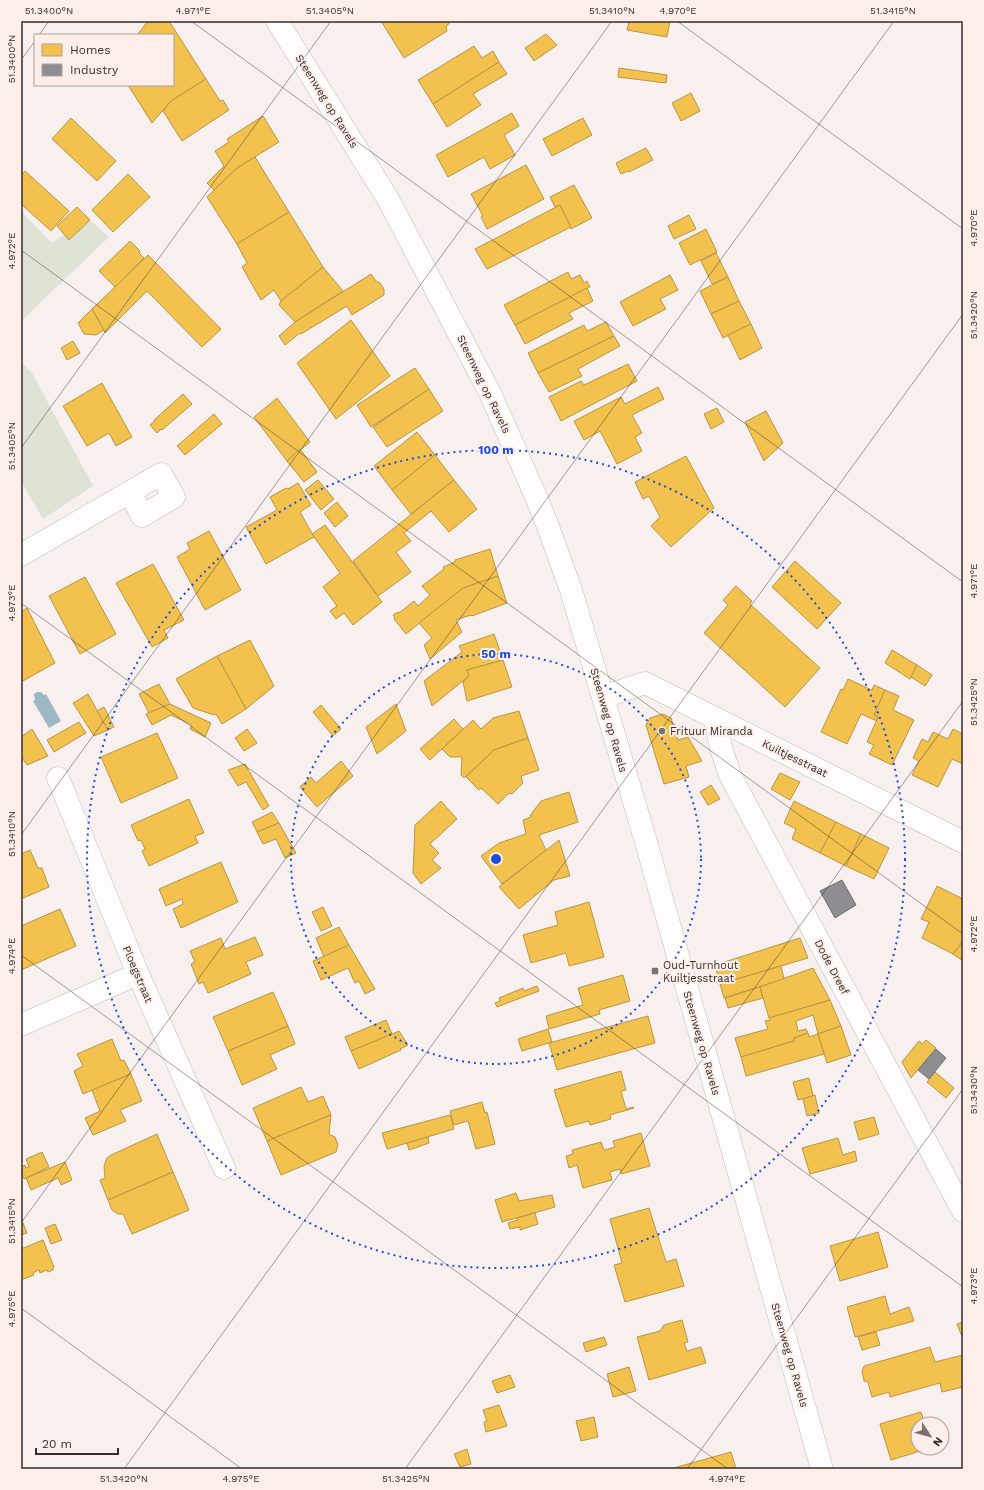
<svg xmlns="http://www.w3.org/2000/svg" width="984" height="1490" font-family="'Work Sans',sans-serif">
  <rect width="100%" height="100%" fill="#f8f0ee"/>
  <g fill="#dfe3d6">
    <path d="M 21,211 L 52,243 L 88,218 L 109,237 L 21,321 Z"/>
    <path d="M 21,362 L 32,373 L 93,486 L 43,519 L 21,481 Z"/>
  </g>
  <path fill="#9db8c5" d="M 37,692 L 41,692 L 44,695 L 46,694 L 61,721 L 49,728 L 33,701 L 35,700 L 34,694 Z"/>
  <g fill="#f2c14e" stroke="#b99544">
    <path d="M 148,21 L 169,21 L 206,79 L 171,101 L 152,123 L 128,85 L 173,85 L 173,35 L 137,35 Z"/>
    <path d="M 381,21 L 451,21 L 446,27 L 447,31 L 404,58 Z"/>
    <path d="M 629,21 L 670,21 L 667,37 L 627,30 Z"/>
    <path d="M 546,34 L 557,45 L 534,61 L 525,48 Z"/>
    <path d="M 474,46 L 482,58 L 493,51 L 499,62 L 433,104 L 418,80 Z"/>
    <path d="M 499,62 L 507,74 L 473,94 L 481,105 L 447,127 L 433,104 Z"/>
    <path d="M 619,68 L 667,75 L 666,83 L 618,77 Z"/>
    <path d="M 206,79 L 220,101 L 223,100 L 229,110 L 182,141 L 163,111 L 171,101 Z"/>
    <path d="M 691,93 L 700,111 L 681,121 L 672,103 Z"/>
    <path d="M 512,113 L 519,126 L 504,135 L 515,155 L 490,169 L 484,157 L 448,177 L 436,155 Z"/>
    <path d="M 263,116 L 279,142 L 237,168 L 214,190 L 207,183 L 224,166 L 215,151 L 229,142 L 227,139 Z"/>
    <path d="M 71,118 L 116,161 L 97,181 L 52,139 Z"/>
    <path d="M 583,118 L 592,135 L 552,156 L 543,139 Z"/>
    <path d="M 646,148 L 653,160 L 629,172 L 628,171 L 621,174 L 616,163 Z"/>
    <path d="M 255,157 L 289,212 L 237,244 L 207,197 L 237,168 Z"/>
    <path d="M 526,165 L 544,199 L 487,229 L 481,217 L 483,216 L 471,194 Z"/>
    <path d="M 25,171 L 69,211 L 51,231 L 21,204 L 21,175 Z"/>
    <path d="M 128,174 L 150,197 L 113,232 L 92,210 Z"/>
    <path d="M 574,185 L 592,218 L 571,229 L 560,205 L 555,207 L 550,197 Z"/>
    <path d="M 560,205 L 571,227 L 487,269 L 475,249 Z"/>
    <path d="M 77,207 L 90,220 L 69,240 L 57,226 Z"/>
    <path d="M 289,212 L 323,267 L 281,301 L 274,290 L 261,300 L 242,267 L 247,263 L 237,244 Z"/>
    <path d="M 689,215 L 696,229 L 674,239 L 668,226 Z"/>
    <path d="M 706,229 L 717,252 L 690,265 L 679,243 Z"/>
    <path d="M 130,241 L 140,251 L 139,253 L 144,258 L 115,287 L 99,271 Z"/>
    <path d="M 716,253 L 728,277 L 712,284 L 701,261 Z"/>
    <path d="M 148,255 L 221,329 L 202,347 L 147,291 L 105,333 L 104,330 L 92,309 Z"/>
    <path d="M 323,267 L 343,291 L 295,322 L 279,305 L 281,301 Z"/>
    <path d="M 568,272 L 571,279 L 580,275 L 584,283 L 587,281 L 590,287 L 515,325 L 504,305 Z"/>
    <path d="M 371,274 L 376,281 L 380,283 L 384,289 L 384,295 L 352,315 L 347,306 L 301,334 L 300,333 L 285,345 L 279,336 L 295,322 Z"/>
    <path d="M 670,275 L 678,290 L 660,299 L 666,309 L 633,326 L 620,302 Z"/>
    <path d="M 728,277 L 739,301 L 711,314 L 700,291 Z"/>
    <path d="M 587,288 L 593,301 L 569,313 L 573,319 L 525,344 L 515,325 Z"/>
    <path d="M 739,301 L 751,324 L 723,338 L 711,314 Z"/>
    <path d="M 92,309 L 104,330 L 96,335 L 84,334 L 78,323 Z"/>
    <path d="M 351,320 L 390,376 L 336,419 L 297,363 Z"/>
    <path d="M 606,322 L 614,336 L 538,373 L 528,353 L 584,325 L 587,331 Z"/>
    <path d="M 751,324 L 762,348 L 740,360 L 728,335 Z"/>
    <path d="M 614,336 L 620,346 L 578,369 L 582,376 L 549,392 L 538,373 Z"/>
    <path d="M 73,341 L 80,353 L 67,360 L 61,348 Z"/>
    <path d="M 628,364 L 637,381 L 561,421 L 549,397 L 581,381 L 584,385 Z"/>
    <path d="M 415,368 L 429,389 L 371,427 L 357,405 Z"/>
    <path d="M 102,383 L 132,437 L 116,446 L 109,433 L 87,446 L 63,406 Z"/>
    <path d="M 658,387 L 664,399 L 632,415 L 642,433 L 635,437 L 642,451 L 617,464 L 600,431 L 584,440 L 574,421 L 621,397 L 625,404 Z"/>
    <path d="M 429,389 L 443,411 L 387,447 L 373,427 Z"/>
    <path d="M 183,394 L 192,404 L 162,430 L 161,429 L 157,433 L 150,425 L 155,421 L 154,420 Z"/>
    <path d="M 277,398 L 310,442 L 287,461 L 254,417 Z"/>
    <path d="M 717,408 L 724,422 L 711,429 L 704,414 Z"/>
    <path d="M 766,411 L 783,443 L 764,461 L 745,422 Z"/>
    <path d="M 214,414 L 222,424 L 185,455 L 177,446 Z"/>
    <path d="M 417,432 L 435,455 L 392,490 L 374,466 Z"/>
    <path d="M 300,449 L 317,472 L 304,482 L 287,461 Z"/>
    <path d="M 435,455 L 454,480 L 411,514 L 392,490 Z"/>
    <path d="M 686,456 L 714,508 L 671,547 L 651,526 L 660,517 L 649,496 L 643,499 L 635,482 Z"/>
    <path d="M 318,480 L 334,499 L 321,510 L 305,490 Z"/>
    <path d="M 454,480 L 477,509 L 449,532 L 431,511 L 404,533 L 411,541 L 396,552 L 411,572 L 378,596 L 353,561 Z"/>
    <path d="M 298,483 L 311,505 L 300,512 L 314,537 L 266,564 L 246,527 L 277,510 L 270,497 L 286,488 L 288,489 Z"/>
    <path d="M 337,502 L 348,516 L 335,527 L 324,513 Z"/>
    <path d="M 325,525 L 382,602 L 353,625 L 344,613 L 336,619 L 330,611 L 337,606 L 323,587 L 340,573 L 312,534 Z"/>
    <path d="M 209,531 L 241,590 L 205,610 L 177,557 L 190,549 L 187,543 Z"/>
    <path d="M 490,549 L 498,576 L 463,588 L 406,634 L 394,619 L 395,618 L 393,615 L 398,612 L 399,613 L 414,601 L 418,606 L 430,595 L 422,586 L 444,569 L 443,567 L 455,562 L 455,560 Z"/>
    <path d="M 795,561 L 841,603 L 817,629 L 772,587 Z"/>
    <path d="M 153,564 L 184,620 L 164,630 L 168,638 L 152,647 L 116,583 Z"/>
    <path d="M 498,576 L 507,603 L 472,616 L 471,615 L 456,620 L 462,632 L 430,659 L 424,645 L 432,638 L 419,623 L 463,588 Z"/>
    <path d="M 85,577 L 116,634 L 80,654 L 49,596 Z"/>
    <path d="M 736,586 L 752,601 L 750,604 L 820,668 L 785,707 L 704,633 L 728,605 L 723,600 Z"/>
    <path d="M 27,608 L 55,663 L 21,682 L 21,612 Z"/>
    <path d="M 494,634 L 503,660 L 467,670 L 469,676 L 432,706 L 424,681 L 462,652 L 459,646 Z"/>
    <path d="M 250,640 L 274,686 L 246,709 L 217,656 Z"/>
    <path d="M 892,650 L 917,665 L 910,679 L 885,663 Z"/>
    <path d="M 217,656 L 246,709 L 222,724 L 216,714 L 214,715 L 193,708 L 176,679 Z"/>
    <path d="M 503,660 L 512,687 L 467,701 L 463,682 L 469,676 L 467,670 Z"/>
    <path d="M 917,665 L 932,675 L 925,686 L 911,677 Z"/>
    <path d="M 848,679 L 872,690 L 874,685 L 885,690 L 874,715 L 878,717 L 877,721 L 861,714 L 847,744 L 821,732 L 841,689 L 843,690 Z"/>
    <path d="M 159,684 L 170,704 L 149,713 L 139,694 Z"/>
    <path d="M 885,690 L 899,696 L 893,710 L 914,720 L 892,765 L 869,754 L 874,745 L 867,742 L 878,717 L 874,715 Z"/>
    <path d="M 88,694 L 108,730 L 94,736 L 73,703 Z"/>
    <path d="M 170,704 L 211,723 L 205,737 L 190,729 L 192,725 L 171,715 L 152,725 L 146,714 Z"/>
    <path d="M 396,704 L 406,731 L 377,754 L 366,727 Z"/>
    <path d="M 321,705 L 341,729 L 333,736 L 313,712 Z"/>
    <path d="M 104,707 L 114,727 L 108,730 L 97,711 Z"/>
    <path d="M 519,711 L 528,738 L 494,750 L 464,778 L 461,775 L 462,757 L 450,757 L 442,749 L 473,720 L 481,729 L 493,718 Z"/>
    <path d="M 663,714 L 671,718 L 678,740 L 688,737 L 702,761 L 686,766 L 689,777 L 664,784 L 646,725 L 650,718 Z"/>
    <path d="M 454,719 L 463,729 L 430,760 L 420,749 Z"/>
    <path d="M 79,722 L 86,733 L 54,752 L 47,740 Z"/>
    <path d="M 32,729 L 48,756 L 27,765 L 21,756 L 21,737 Z"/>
    <path d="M 247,729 L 257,743 L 244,751 L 235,738 Z"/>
    <path d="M 953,729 L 963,734 L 963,764 L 952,759 L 938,787 L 912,775 L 919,761 L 913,758 L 922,739 L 928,742 L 933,732 L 948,739 Z"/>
    <path d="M 157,733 L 178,778 L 121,803 L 101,757 Z"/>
    <path d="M 528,738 L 539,770 L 521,776 L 523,783 L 512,794 L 509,793 L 498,804 L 481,788 L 479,790 L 466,777 L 494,750 Z"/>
    <path d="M 341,761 L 353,776 L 317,807 L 300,787 L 311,777 L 316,783 Z"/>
    <path d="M 245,764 L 269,806 L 263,810 L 246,782 L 238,786 L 228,770 Z"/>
    <path d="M 780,773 L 800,782 L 790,800 L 771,789 Z"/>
    <path d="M 711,785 L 720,799 L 708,805 L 700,792 Z"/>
    <path d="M 569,792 L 578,822 L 539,835 L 546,850 L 502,884 L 481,856 L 499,843 L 526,834 L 523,820 L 531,817 L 530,815 L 532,815 L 532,813 L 541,801 Z"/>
    <path d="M 189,799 L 204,833 L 195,836 L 198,843 L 149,866 L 142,851 L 145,849 L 141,840 L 138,841 L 131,825 Z"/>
    <path d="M 441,801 L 457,819 L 430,844 L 439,853 L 432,860 L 441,868 L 421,884 L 413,873 L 415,825 Z"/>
    <path d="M 794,801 L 836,822 L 820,853 L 792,839 L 796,829 L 784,823 Z"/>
    <path d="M 272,812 L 279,823 L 257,832 L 252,822 Z"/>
    <path d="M 836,822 L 861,834 L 846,866 L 820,853 Z"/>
    <path d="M 279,823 L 296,853 L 285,858 L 276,839 L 263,844 L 257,832 Z"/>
    <path d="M 861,834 L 889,848 L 874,879 L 846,866 Z"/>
    <path d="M 559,840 L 570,876 L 554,880 L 519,909 L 499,887 Z"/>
    <path d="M 30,850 L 38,868 L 42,868 L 49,887 L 21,899 L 21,854 Z"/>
    <path d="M 221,862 L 238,902 L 181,928 L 173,909 L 183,904 L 182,899 L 166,906 L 159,889 Z"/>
    <path d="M 937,886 L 963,899 L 963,941 L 953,954 L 922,938 L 929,922 L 921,919 Z"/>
    <path d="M 589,902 L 604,957 L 569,966 L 566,953 L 531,963 L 523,935 L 558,925 L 555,912 Z"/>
    <path d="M 323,907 L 332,926 L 321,931 L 312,912 Z"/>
    <path d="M 60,909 L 76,946 L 21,970 L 21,926 Z"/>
    <path d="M 339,927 L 349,945 L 324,957 L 316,938 Z"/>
    <path d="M 255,937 L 263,955 L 246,962 L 251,974 L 208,993 L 203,982 L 199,984 L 191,964 L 195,962 L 190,951 L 221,938 L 225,949 Z"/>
    <path d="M 800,938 L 808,958 L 720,984 L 715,965 Z"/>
    <path d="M 963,941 L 963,961 L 953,954 Z"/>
    <path d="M 349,945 L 375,989 L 365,994 L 359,981 L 355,983 L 348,968 L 321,980 L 313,961 Z"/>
    <path d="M 781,966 L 784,979 L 724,998 L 720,984 Z"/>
    <path d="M 813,968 L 830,1000 L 769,1018 L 760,987 Z"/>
    <path d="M 623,975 L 630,1001 L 599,1010 L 600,1014 L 549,1029 L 546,1016 L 583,1005 L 578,988 Z"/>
    <path d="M 537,986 L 539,991 L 497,1007 L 495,1003 L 500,1001 L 499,998 L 523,988 L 524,991 Z"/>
    <path d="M 760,987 L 763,998 L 728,1008 L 725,998 Z"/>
    <path d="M 273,992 L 288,1026 L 228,1051 L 213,1017 Z"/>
    <path d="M 830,1000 L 841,1026 L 818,1034 L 813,1015 L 796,1021 L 798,1031 L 806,1029 L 808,1033 L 794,1038 L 794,1041 L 741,1057 L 735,1038 L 768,1029 L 765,1021 L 770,1020 L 769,1018 Z"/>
    <path d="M 648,1016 L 655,1043 L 557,1070 L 549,1043 Z"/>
    <path d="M 386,1020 L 392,1034 L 351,1051 L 345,1037 Z"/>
    <path d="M 288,1026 L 295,1044 L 270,1055 L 277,1069 L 242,1085 L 228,1051 Z"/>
    <path d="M 841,1026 L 851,1055 L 827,1063 L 818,1034 Z"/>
    <path d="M 548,1029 L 552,1042 L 522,1051 L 518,1039 Z"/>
    <path d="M 399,1031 L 408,1045 L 400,1049 L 401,1050 L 359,1069 L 351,1051 Z"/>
    <path d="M 808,1033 L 809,1037 L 818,1034 L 824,1054 L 746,1076 L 741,1057 L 794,1041 L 794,1038 Z"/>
    <path d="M 112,1039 L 121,1061 L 124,1060 L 131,1074 L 83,1094 L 74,1071 L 83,1066 L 77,1054 Z"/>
    <path d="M 926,1040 L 936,1048 L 911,1078 L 902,1062 L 919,1041 L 923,1044 Z"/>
    <path d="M 621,1071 L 626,1090 L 621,1091 L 626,1109 L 633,1107 L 634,1108 L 610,1115 L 611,1119 L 590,1125 L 589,1121 L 566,1127 L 554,1090 Z"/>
    <path d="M 935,1072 L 954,1088 L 946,1098 L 927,1082 Z"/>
    <path d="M 131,1074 L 142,1101 L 120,1110 L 126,1121 L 93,1135 L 85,1118 L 100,1111 L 92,1090 Z"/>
    <path d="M 809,1078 L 813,1096 L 798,1100 L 793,1082 Z"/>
    <path d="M 301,1087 L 308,1102 L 323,1096 L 331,1115 L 267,1141 L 253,1108 Z"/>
    <path d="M 815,1095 L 819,1113 L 807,1116 L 803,1099 Z"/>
    <path d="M 482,1102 L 485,1113 L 487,1112 L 495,1144 L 476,1149 L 468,1121 L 454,1125 L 450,1111 Z"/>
    <path d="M 331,1115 L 329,1134 L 335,1137 L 338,1145 L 336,1152 L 281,1175 L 267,1141 Z"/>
    <path d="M 450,1115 L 454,1129 L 387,1149 L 382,1133 Z"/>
    <path d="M 874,1117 L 879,1134 L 859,1140 L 854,1122 Z"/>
    <path d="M 641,1133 L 650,1166 L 621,1174 L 620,1169 L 610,1172 L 612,1180 L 583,1188 L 577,1165 L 569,1168 L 566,1156 L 573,1154 L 572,1150 L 601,1142 L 604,1150 L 615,1147 L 613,1141 Z"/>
    <path d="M 157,1134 L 173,1172 L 108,1200 L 100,1180 L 105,1178 L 104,1166 L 107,1158 L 111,1155 Z"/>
    <path d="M 428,1137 L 429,1143 L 409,1150 L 407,1143 Z"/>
    <path d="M 838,1138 L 843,1155 L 855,1151 L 857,1161 L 810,1174 L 802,1148 Z"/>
    <path d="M 42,1152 L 49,1167 L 24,1179 L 21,1172 L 21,1167 L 25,1165 L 26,1168 L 29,1167 L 26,1159 Z"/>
    <path d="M 65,1162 L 72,1180 L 61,1185 L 58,1178 L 31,1190 L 26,1178 Z"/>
    <path d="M 173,1172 L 189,1210 L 132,1234 L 123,1214 L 118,1214 L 112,1210 L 108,1200 Z"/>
    <path d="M 516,1193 L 519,1201 L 552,1195 L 555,1207 L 502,1222 L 495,1200 Z"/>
    <path d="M 649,1208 L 666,1262 L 676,1259 L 684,1286 L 625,1302 L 614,1265 L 622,1263 L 610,1219 Z"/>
    <path d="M 535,1213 L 538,1224 L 520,1230 L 520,1227 L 510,1229 L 508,1223 L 517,1220 L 517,1218 Z"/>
    <path d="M 21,1218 L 27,1233 L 21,1235 Z"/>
    <path d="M 55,1224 L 62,1240 L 51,1244 L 45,1228 Z"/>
    <path d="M 878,1232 L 888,1267 L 840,1281 L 830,1246 Z"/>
    <path d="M 43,1240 L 54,1267 L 53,1268 L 53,1270 L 48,1272 L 47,1270 L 40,1273 L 39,1270 L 33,1273 L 34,1275 L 21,1280 L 21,1249 Z"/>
    <path d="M 885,1296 L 890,1314 L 909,1307 L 914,1321 L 855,1337 L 847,1307 Z"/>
    <path d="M 682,1320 L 688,1342 L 684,1343 L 687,1351 L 701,1347 L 706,1363 L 649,1380 L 637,1337 L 660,1331 L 664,1325 Z"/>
    <path d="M 963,1322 L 963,1339 L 957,1324 Z"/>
    <path d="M 876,1332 L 880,1345 L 862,1350 L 858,1337 Z"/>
    <path d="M 604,1337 L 607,1345 L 586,1352 L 583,1343 Z"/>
    <path d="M 930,1347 L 935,1362 L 963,1355 L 963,1387 L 942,1392 L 940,1383 L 890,1397 L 889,1392 L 872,1397 L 868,1382 L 864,1381 L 862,1371 L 864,1366 Z"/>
    <path d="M 629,1367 L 636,1391 L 613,1397 L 607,1374 Z"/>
    <path d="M 510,1375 L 515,1387 L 497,1393 L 492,1381 Z"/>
    <path d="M 499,1405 L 507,1426 L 486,1432 L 484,1422 L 487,1421 L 483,1410 Z"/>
    <path d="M 921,1412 L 925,1424 L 918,1424 L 918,1448 L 930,1448 L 891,1460 L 880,1424 Z"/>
    <path d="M 594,1417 L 598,1437 L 581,1441 L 576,1421 Z"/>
    <path d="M 467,1449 L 471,1464 L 460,1467 L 454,1454 Z"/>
    <path d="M 731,1452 L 736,1469 L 670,1469 Z"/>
  </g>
  <g fill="#8d8d92" stroke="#727073">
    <path d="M 842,880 L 856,905 L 835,918 L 820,891 Z"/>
    <path d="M 936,1049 L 946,1058 L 929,1079 L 918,1070 Z"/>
  </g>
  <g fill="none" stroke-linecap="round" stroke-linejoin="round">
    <g stroke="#c0bab8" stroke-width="23">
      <g id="minor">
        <path d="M 21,555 L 161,474 L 174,497 L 142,516 L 130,492"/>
        <path d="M 603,697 L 645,683 L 963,842"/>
        <path d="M 715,718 L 721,748 L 730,775 L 963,1211"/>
        <path d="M 58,778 L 138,974 L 224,1168"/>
        <path d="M 21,1025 L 138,974"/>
      </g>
    </g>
    <g stroke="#c0bab8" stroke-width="23">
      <path id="primary" d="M 277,21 L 388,199 L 490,393 L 537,499 L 547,524 L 571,590 L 646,842 L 822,1469"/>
    </g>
    <use href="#minor" stroke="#fefdfc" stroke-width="22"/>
    <use href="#primary" stroke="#fefdfc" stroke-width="22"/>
  </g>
  <path fill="none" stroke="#342e2c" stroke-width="1" stroke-opacity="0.45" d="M 191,21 L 963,582M 677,21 L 963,229M 39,35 L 49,21M 21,60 L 35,41M 21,250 L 963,934M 21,448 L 331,21M 21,603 L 963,1287M 21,835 L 612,21M 21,955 L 728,1469M 21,1223 L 894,21M 21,1308 L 242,1469M 124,1469 L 963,314M 405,1469 L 963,701M 687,1469 L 963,1089"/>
  <g fill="none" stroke="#1d4ed8" stroke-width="2" stroke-dasharray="2 4">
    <circle cx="496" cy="859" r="205"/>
    <circle cx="496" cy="859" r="409"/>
  </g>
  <g fill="#797270" stroke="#fdeee9" stroke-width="1.5">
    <circle cx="662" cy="731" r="4"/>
    <rect x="651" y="967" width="8" height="8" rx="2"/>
  </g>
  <g text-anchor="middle" stroke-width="4" stroke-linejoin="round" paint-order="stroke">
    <g font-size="11" fill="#342e2c" stroke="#fdeee9">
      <text transform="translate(327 101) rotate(58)" y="4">Steenweg op Ravels</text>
      <text transform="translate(484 384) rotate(64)" y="4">Steenweg op Ravels</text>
      <text transform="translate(609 720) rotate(74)" y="4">Steenweg op Ravels</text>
      <text transform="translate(795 758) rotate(26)" y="4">Kuiltjesstraat</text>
      <text transform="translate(832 967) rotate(62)" y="4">Dode Dreef</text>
      <text transform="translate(138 974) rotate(67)" y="4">Ploegstraat</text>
      <text transform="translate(702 1043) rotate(74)" y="4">Steenweg op Ravels</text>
      <text transform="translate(790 1355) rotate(74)" y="4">Steenweg op Ravels</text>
    </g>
    <g font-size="11" fill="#342e2c" stroke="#fdeee9" text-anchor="start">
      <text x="670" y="735">Frituur Miranda</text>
      <text x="663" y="969">Oud-Turnhout<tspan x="663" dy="13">Kuiltjesstraat</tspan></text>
    </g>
  </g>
  <circle cx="496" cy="859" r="6" fill="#1d4ed8" stroke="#fdeee9" stroke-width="2"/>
  <g font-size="12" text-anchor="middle" font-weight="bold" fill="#1d4ed8" stroke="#fdeee9" stroke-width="4" stroke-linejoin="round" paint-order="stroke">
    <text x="496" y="454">100 m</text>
    <text x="496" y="658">50 m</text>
  </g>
  <rect width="984" height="1490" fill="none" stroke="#fdeee9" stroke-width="44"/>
  <rect x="34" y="34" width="140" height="52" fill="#fdeee9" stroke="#ada19d"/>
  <rect x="42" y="44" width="20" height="12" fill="#f2c14e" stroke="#ada19d"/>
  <text x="70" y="54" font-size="12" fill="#342e2c">Homes</text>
  <rect x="42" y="64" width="20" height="12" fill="#8d8d92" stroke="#ada19d"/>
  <text x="70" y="74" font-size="12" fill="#342e2c">Industry</text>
  <g transform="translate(930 1436) rotate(126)"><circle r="19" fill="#fdeee9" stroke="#ada19d"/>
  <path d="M0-3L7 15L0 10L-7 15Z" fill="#797270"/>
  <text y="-6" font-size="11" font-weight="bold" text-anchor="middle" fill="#342e2c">N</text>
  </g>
  <path d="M36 1448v6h82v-6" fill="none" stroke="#342e2c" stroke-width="2"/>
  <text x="42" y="1448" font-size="12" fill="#342e2c" stroke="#fdeee9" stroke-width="3" paint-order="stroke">20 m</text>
  <rect x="22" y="22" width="940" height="1446" fill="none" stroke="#342e2c" stroke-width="1.5"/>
  <g font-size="10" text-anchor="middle" fill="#342e2c">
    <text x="49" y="14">51.3400°N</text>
    <text x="193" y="14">4.971°E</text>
    <text x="330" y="14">51.3405°N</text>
    <text x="612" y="14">51.3410°N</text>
    <text x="678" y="14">4.970°E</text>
    <text x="893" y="14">51.3415°N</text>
    <text transform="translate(11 59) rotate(-90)" y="4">51.3400°N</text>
    <text transform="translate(973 228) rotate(-90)" y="4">4.970°E</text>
    <text transform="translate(11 251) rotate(-90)" y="4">4.972°E</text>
    <text transform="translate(973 315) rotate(-90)" y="4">51.3420°N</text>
    <text transform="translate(11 446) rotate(-90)" y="4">51.3405°N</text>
    <text transform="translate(973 581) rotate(-90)" y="4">4.971°E</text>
    <text transform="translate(11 603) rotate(-90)" y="4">4.973°E</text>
    <text transform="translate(973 702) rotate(-90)" y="4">51.3425°N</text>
    <text transform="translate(11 834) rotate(-90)" y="4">51.3410°N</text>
    <text transform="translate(973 934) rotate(-90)" y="4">4.972°E</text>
    <text transform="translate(11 956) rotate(-90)" y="4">4.974°E</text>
    <text transform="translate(973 1090) rotate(-90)" y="4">51.3430°N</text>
    <text transform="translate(11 1221) rotate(-90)" y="4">51.3415°N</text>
    <text transform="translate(973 1286) rotate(-90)" y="4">4.973°E</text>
    <text transform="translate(11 1309) rotate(-90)" y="4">4.975°E</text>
    <text x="124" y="1482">51.3420°N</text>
    <text x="241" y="1482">4.975°E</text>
    <text x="406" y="1482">51.3425°N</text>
    <text x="727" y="1482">4.974°E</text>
  </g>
</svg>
